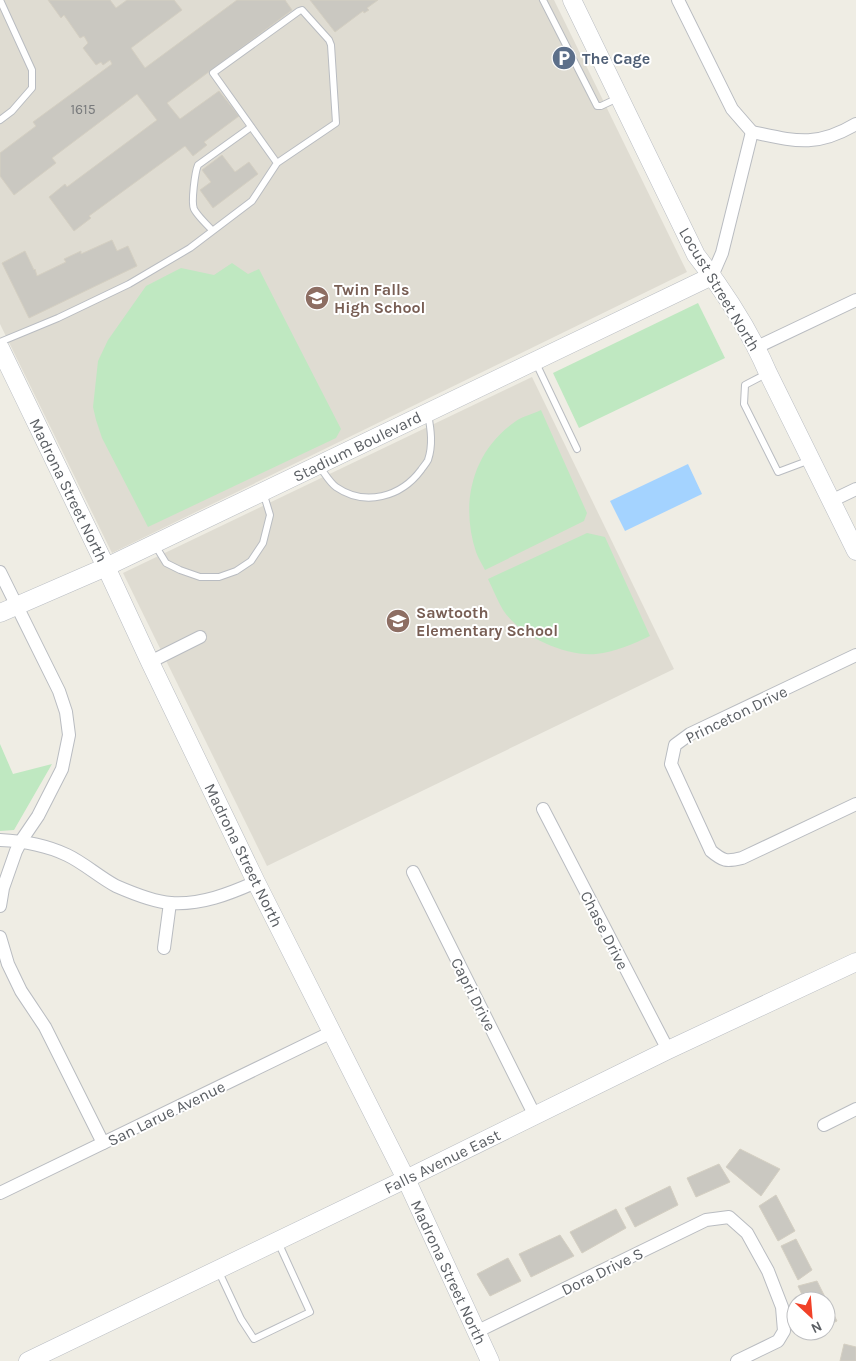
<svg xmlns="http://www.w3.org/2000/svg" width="856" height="1361" font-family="Karla,sans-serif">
  <rect width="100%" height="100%" fill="#efede4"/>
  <g fill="#dfdcd2">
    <path d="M 0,0 L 554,0 L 687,272 L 112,553 L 0,324 Z"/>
    <path d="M 532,377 L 674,669 L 267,866 L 123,573 Z"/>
  </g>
  <g fill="#bfe8c1">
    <path d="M 232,263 L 248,274 L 259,269 L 341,429 L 336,438 L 148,527 L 102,438 L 96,420 L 93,407 L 98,361 L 108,340 L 146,286 L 181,268 L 214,275 Z"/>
    <path d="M 698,303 L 725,358 L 579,428 L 553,373 Z"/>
    <path d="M 541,410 L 587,513 L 584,521 L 485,570 C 482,564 478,558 476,552 C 460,503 472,451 516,421 C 523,416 533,414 541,410 Z"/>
    <path d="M 587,533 L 605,537 L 650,636 C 633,644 615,652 596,654 C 565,657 520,636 503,610 C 497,600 493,589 488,579 Z"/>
    <path d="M 0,744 L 13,774 L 52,764 L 14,830 L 0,831 Z"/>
  </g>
  <path fill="#a4d3ff" d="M 688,464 L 702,494 L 625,531 L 610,501 Z"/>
  <g fill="#cac8c1" stroke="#d4cfc2">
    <path d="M 48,0 L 110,0 L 116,8 L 127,0 L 174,0 L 182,10 L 131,48 L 145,68 L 237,0 L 285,0 L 292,10 L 167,103 L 180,119 L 219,91 L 239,116 L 204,142 L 207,145 L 193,156 L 185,146 L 89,216 L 91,218 L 74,231 L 49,197 L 65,184 L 67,187 L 157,120 L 137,94 L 52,158 L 56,163 L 14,195 L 0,176 L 0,153 L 36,126 L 33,122 L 112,64 L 110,60 L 103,65 L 101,62 L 96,65 L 83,48 L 88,43 L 84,36 L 80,38 L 64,15 L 61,18 Z"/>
    <path d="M 310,0 L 378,0 L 367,8 L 369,10 L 364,13 L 363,11 L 335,32 Z"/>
    <path d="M 222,155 L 235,172 L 249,162 L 258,174 L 213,208 L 200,190 L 211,182 L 202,170 Z"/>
    <path d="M 112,240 L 117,251 L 128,246 L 137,266 L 29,318 L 2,263 L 25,251 L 34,270 L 35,269 L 37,276 L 66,262 L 64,259 L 81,251 L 81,254 Z"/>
    <path d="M 740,1149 L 780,1169 L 761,1196 L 726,1167 Z"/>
    <path d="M 719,1164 L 730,1182 L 696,1197 L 687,1178 Z"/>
    <path d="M 670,1186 L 678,1205 L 635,1227 L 625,1208 Z"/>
    <path d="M 776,1195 L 795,1231 L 778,1241 L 759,1206 Z"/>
    <path d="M 616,1209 L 626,1228 L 582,1253 L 570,1232 Z"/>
    <path d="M 560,1235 L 574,1256 L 531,1277 L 519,1254 Z"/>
    <path d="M 796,1239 L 812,1270 L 798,1280 L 781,1246 Z"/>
    <path d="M 508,1258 L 521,1281 L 490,1296 L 477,1274 Z"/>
    <path d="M 817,1281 L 837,1321 L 826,1326 L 826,1301 L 805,1301 L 798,1286 Z"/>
    <path d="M 844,1344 L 856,1347 L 856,1361 L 840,1361 Z"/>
  </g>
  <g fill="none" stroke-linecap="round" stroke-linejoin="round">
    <g stroke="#b9bcc1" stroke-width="8">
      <g id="lane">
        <path d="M 0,0 L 32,70 L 32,88 L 12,111 L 0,120"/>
        <path d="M 543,0 L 597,106 L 601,106 L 618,98"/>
        <path d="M 212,230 C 207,225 197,215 194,209 C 191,202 195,172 198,165 L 251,127"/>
        <path d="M 0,342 L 58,318 L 129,284 L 190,248 L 252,201 L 277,163 L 213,73 L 299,11 L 302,10 L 329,40 L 331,45 L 336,123 L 277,163"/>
        <path d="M 535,361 L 577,449"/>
        <path d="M 768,373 L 745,385 L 744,404 L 778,472 L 810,460"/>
        <path d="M 319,466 C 324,472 329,482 336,487 C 365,507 401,497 421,470 C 423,467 426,464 428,460 C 433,445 431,430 428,414"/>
        <path d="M 155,545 L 166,563 L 180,570 L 200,577 L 219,577 L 236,571 L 251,561 L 263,543 L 270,515 L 263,492"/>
        <path d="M 218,1270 L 241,1319 L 254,1339 L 310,1312 L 278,1242"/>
      </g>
    </g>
    <g stroke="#b9bcc1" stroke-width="14">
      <g id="street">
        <path d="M 678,0 L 732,109 L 752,132"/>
        <path d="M 752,132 C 795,141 816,148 856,124"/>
        <path d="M 712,276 L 722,253 L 752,132"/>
        <path d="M 757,347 L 856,300"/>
        <path d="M 831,501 L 856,489"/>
        <path d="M 0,572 L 59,691 L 66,712 L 69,735 L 62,769 L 38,816 L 21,841 L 16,851 L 3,888 L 0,906"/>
        <path d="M 856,655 L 690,734 L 675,745 L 671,764 L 711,851 C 723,861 726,862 742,858 L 856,804"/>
        <path d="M 150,662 L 200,637"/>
        <path d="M 543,809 L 668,1050"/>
        <path d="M 0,840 C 23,841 46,845 67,855 C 84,863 99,877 116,886 C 132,893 154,902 171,903 C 201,905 229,894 256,882"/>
        <path d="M 413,872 L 535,1116"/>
        <path d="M 0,937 L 8,964 L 21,991 L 45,1027 L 103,1143"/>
        <path d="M 164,948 L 170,903"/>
        <path d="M 824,1125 L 856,1109"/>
        <path d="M 0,1193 L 332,1032"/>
        <path d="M 476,1332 L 706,1220 L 729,1217 L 747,1233 L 768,1271 L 782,1307 L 784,1331 L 778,1341 L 737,1361"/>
      </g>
    </g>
    <g stroke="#b9bdc3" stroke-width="19">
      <g id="secondary">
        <path d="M 572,0 L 696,255 C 724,291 750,331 768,373 L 856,551"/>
        <path d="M 0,348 L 106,567 L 150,662 L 256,882 L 406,1179 L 490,1361"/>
        <path d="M 0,613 L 106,567 L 712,276"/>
        <path d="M 28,1361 L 406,1179 L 668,1050 L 856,962"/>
      </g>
    </g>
    <use href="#lane" stroke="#fff" stroke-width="6"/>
    <use href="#street" stroke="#fff" stroke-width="12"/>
    <use href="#secondary" stroke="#fff" stroke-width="18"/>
  </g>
  <defs>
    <g id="parking-disc" transform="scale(1.25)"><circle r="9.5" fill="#5c6f8a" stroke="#fff"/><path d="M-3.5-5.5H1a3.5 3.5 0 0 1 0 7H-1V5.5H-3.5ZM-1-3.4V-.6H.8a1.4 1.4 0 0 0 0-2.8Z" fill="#fff"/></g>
    <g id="school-disc" transform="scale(1.25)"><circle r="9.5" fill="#8d6e63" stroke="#fff"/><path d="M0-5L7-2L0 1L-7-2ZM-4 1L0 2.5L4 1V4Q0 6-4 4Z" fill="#fff"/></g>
  </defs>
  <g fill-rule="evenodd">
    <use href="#parking-disc" x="564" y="58"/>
    <use href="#school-disc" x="317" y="298"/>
    <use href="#school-disc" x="398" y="621"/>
  </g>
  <g text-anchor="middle" stroke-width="4" stroke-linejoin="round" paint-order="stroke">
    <g font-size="14" fill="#787a7c">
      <text x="83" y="114">1615</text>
    </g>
    <g font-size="16" font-weight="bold" fill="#4e5e75" stroke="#fff" text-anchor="start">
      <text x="582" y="64">The Cage</text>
    </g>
    <g font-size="16" font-weight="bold" fill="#785e54" stroke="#fff" text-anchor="start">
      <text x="334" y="295">Twin Falls<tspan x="334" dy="18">High School</tspan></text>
      <text x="416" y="618">Sawtooth<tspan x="416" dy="18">Elementary School</tspan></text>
    </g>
    <g font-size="16" fill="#5c6065" stroke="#fff">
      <text transform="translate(720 289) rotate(59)" y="6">Locust Street North</text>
      <text transform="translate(357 446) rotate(-26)" y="6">Stadium Boulevard</text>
      <text transform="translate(69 490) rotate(64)" y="6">Madrona Street North</text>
      <text transform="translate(736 714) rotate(-26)" y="6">Princeton Drive</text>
      <text transform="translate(244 855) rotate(64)" y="6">Madrona Street North</text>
      <text transform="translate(605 930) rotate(63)" y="6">Chase Drive</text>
      <text transform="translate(474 994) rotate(63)" y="6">Capri Drive</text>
      <text transform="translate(166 1113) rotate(-26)" y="6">San Larue Avenue</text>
      <text transform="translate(442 1161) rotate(-26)" y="6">Falls Avenue East</text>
      <text transform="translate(602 1271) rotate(-26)" y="6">Dora Drive S</text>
      <text transform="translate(449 1272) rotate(65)" y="6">Madrona Street North</text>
    </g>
  </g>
  <g transform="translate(811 1316) rotate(154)"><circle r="24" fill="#ffffff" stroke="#bebfc1"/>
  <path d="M0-4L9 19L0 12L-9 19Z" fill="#f14128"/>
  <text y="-8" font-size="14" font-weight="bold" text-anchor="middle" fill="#5c6065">N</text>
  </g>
</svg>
